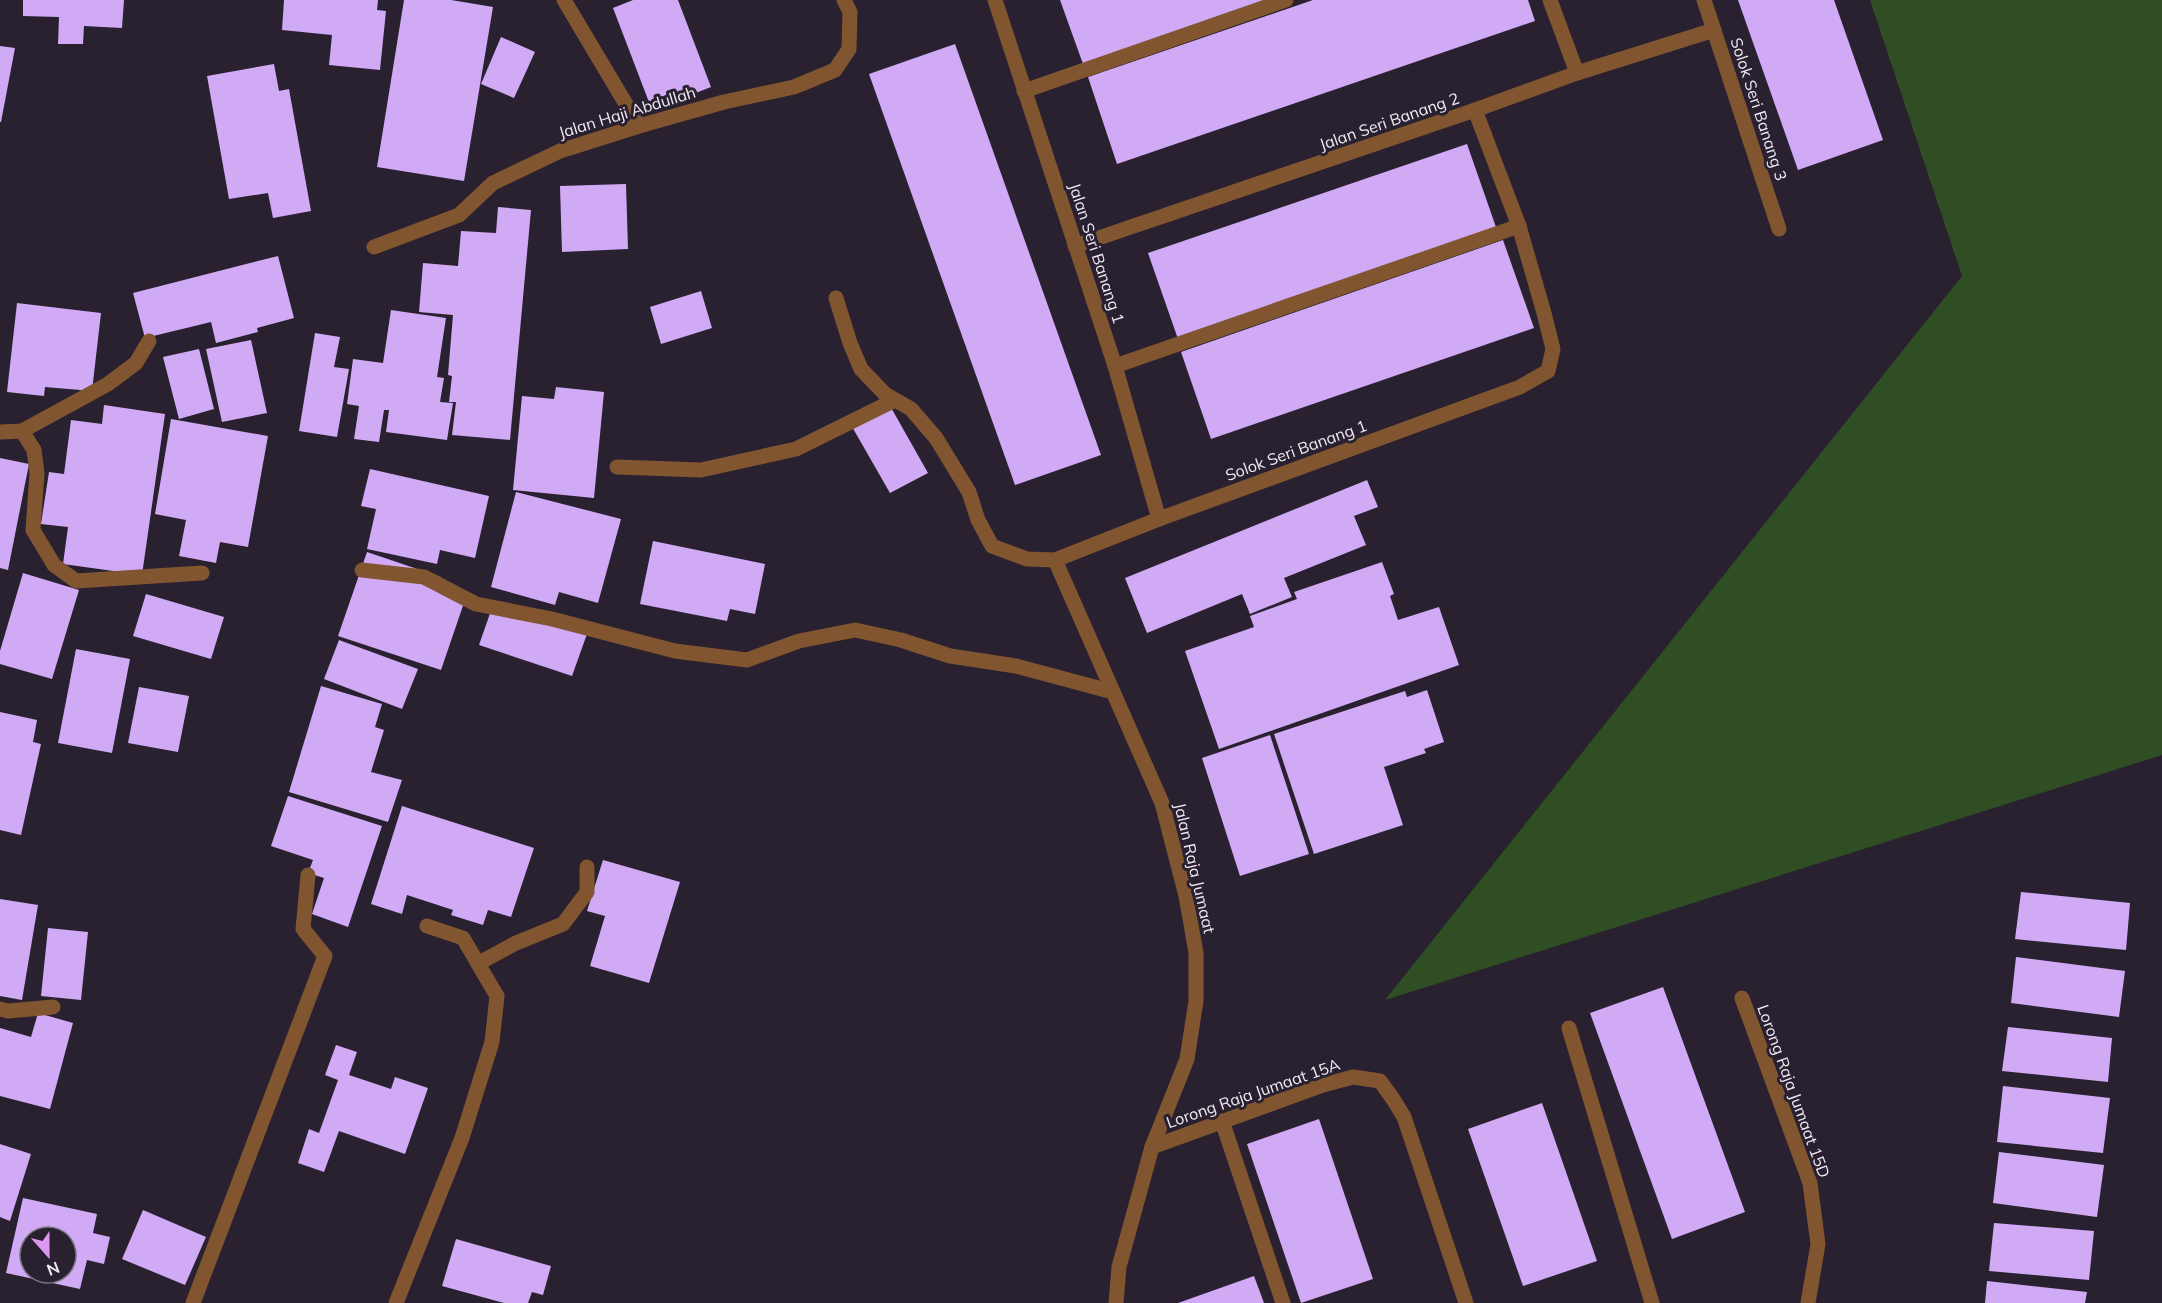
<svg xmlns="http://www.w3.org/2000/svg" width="2162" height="1303" font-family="Mulish,sans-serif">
  <rect width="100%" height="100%" fill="#292130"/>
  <path fill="#304e24" d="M 1870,0 L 2162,0 L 2162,755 L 1385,1000 L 1962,276 Z"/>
  <g fill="#d1aaf6" fill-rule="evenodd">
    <path d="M 23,0 L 124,0 L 122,28 L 84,26 L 83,44 L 58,44 L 59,17 L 23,16 Z"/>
    <path d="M 284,0 L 378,0 L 377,10 L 386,11 L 380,70 L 329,65 L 332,35 L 282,30 Z"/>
    <path d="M 404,0 L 451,0 L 493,7 L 464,181 L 377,167 Z"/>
    <path d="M 633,0 L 678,0 L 711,87 L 652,110 L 613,8 Z"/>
    <path d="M 1060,0 L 1265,0 L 1083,64 Z"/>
    <path d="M 1313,0 L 1528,0 L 1535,21 L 1117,164 L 1088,77 Z"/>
    <path d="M 1738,0 L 1834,0 L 1883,140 L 1798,170 Z"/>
    <path d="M 501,37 L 535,52 L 514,98 L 481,84 Z"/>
    <path d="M 955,44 L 1101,455 L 1015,485 L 869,74 Z"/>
    <path d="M 0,46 L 15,48 L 1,122 L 0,122 Z"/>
    <path d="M 274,64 L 279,91 L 289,89 L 311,211 L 273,218 L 268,193 L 229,199 L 207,76 Z"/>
    <path d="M 1467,144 L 1497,230 L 1178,339 L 1148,253 Z"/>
    <path d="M 626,184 L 628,249 L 562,252 L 560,186 Z"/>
    <path d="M 498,207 L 531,210 L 510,440 L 452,435 L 456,402 L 449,402 L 452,376 L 448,375 L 453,315 L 419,312 L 423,263 L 458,266 L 461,231 L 496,233 Z"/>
    <path d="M 1503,240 L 1534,328 L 1211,439 L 1181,352 Z"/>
    <path d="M 278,256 L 294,318 L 257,328 L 258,332 L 216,343 L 211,322 L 145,338 L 133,293 Z"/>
    <path d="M 701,291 L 712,328 L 661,344 L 650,307 Z"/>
    <path d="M 17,303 L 101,313 L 92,391 L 45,387 L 44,396 L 7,392 Z"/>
    <path d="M 391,310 L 446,318 L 437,377 L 444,378 L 440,402 L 453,403 L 447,440 L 386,432 L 389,410 L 384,410 L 379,442 L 354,439 L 359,406 L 347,404 L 353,359 L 383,363 Z"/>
    <path d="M 315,333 L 340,337 L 334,367 L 349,369 L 337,437 L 299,431 Z"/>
    <path d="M 251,340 L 267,413 L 222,422 L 206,349 Z"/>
    <path d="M 199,349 L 214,409 L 179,419 L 163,357 Z"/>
    <path d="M 556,387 L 604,392 L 594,498 L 513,490 L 522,396 L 554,399 Z"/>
    <path d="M 889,404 L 928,473 L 890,493 L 851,425 Z"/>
    <path d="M 104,405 L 165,414 L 142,575 L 63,564 L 68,527 L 41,524 L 49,472 L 64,474 L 71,420 L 102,424 Z"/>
    <path d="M 171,419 L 268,436 L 248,547 L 220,542 L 216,563 L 179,556 L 186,520 L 155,514 Z"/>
    <path d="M 0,458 L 29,464 L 8,570 L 0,568 Z"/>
    <path d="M 370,469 L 489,496 L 475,558 L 440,550 L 437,564 L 367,549 L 376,509 L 361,506 Z"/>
    <path d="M 1367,480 L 1378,507 L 1354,516 L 1366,545 L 1284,578 L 1292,597 L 1250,614 L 1242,594 L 1147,633 L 1125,578 Z"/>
    <path d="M 516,492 L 621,519 L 598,603 L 559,592 L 555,605 L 491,587 Z"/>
    <path d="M 653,541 L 765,564 L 755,614 L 730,609 L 727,621 L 640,604 Z"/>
    <path d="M 367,552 L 441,577 L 438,585 L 467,594 L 441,670 L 338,636 Z"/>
    <path d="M 1382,562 L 1394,594 L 1390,596 L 1398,620 L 1439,607 L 1459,665 L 1219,749 L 1185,651 L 1254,627 L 1250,616 L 1297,599 L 1294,592 Z"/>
    <path d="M 23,573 L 79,590 L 52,679 L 0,664 L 0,651 Z"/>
    <path d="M 146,594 L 224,617 L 211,659 L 133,636 Z"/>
    <path d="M 494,602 L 587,634 L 572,676 L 479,645 Z"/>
    <path d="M 339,640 L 418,669 L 402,709 L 324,679 Z"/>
    <path d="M 76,649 L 130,659 L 112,753 L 58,743 Z"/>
    <path d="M 321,686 L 382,704 L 375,727 L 384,730 L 371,772 L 402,780 L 388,822 L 289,792 Z"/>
    <path d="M 139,687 L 189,696 L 178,752 L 128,743 Z"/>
    <path d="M 1427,690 L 1444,742 L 1424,749 L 1426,753 L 1384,767 L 1403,825 L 1314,854 L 1274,734 L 1405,691 L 1407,697 Z"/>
    <path d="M 0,712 L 37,720 L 33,742 L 41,744 L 21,835 L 0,830 Z"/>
    <path d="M 1270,735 L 1309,854 L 1240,876 L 1202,758 Z"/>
    <path d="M 288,796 L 382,826 L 348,927 L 312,914 L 324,878 L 308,873 L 313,860 L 271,846 Z"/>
    <path d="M 402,806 L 534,848 L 511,917 L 488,910 L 483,925 L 451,915 L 453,910 L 407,895 L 402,914 L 371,904 Z"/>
    <path d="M 603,860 L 680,882 L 649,983 L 590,966 L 605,916 L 587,911 Z"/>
    <path d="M 2021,892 L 2130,903 L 2126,950 L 2015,939 Z"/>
    <path d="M 0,899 L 38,905 L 22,1000 L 0,996 Z"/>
    <path d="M 48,928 L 88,932 L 81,1000 L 41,996 Z"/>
    <path d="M 2016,957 L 2125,971 L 2119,1017 L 2011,1003 Z"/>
    <path d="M 1663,987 L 1745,1212 L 1672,1239 L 1590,1013 Z"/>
    <path d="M 38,1013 L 73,1023 L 50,1109 L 0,1096 L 0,1028 L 31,1037 Z"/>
    <path d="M 2008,1027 L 2112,1038 L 2108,1082 L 2002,1071 Z"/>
    <path d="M 336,1045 L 357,1052 L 349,1075 L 391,1089 L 395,1077 L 428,1088 L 405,1154 L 339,1131 L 324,1172 L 298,1163 L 309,1129 L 319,1133 L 338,1080 L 325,1075 Z"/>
    <path d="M 2003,1086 L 2110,1098 L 2103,1153 L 1997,1142 Z"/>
    <path d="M 1542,1103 L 1597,1261 L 1523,1286 L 1468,1129 Z"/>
    <path d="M 1319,1119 L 1373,1279 L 1301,1303 L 1247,1144 Z"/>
    <path d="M 0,1144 L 31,1154 L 10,1221 L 0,1217 Z"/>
    <path d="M 1999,1152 L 2104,1165 L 2097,1217 L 1993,1203 Z"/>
    <path d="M 23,1198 L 97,1214 L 93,1233 L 110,1237 L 104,1264 L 87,1260 L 80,1289 L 6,1273 ZM 30,1237 L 66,1237 L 66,1273 L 30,1273 Z"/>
    <path d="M 143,1210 L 206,1237 L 185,1285 L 122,1259 Z"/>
    <path d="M 1994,1223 L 2094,1231 L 2089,1280 L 1989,1271 Z"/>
    <path d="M 456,1239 L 551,1266 L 543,1295 L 532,1292 L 528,1303 L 504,1303 L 442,1286 Z"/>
    <path d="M 1254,1276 L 1264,1303 L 1178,1303 Z"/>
    <path d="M 1987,1281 L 2087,1292 L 2085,1303 L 1985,1303 Z"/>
  </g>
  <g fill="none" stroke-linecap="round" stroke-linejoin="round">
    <g stroke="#805530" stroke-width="15">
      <path d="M 564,0 L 639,126"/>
      <path d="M 1550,0 L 1577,73"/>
      <path d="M 1024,91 L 1286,0"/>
      <path d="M 1115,366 L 1519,226"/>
      <path d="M 1569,1028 L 1652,1303"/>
      <path d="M 1222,1121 L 1283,1303"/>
    </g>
    <g stroke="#805530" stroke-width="15">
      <path d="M 995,0 L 1115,366 L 1159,519"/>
      <path d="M 1704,0 L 1779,229"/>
      <path d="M 1075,246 L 1475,110 L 1577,73 L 1714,30"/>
      <path d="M 374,247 L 459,215 L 493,183 L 560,151 L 639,126 L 724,102 L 794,87 L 835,70 L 849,49 L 850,12 L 844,0"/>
      <path d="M 836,298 L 850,343 L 861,369 L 885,394 L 911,409 L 936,438 L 969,492 L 978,520 L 992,546 L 1027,559 L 1055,560 L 1159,519 L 1520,387 L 1548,371 L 1553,349 L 1544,313 L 1519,226 L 1475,110"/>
      <path d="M 22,431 L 108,384 L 136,363 L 149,341"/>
      <path d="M 0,432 L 22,431 L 34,450 L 37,473 L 33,530 L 54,565 L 76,581 L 202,573"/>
      <path d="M 617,467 L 701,470 L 796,449 L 895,400"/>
      <path d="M 1055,560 L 1162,803 L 1186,896 L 1196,953 L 1196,1001 L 1187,1059 L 1152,1147 L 1119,1267 L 1116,1303"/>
      <path d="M 362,570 L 424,577 L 476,604 L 552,619 L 675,651 L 747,660 L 799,641 L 855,630 L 901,640 L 950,656 L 1016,666 L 1113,692"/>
      <path d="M 479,963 L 516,943 L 563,924 L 587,892 L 587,867"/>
      <path d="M 1742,998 L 1810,1183 L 1818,1244 L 1808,1303"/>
      <path d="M 0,1009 L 8,1011 L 53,1007"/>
      <path d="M 1152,1147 L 1323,1085 L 1353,1077 L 1380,1081 L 1393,1099 L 1404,1117 L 1466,1303"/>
      <path d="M 193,1303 L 325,956 L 303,929 L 308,875"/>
      <path d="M 396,1303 L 462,1138 L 492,1042 L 497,996 L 463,938 L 427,926"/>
    </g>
  </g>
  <g text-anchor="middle" stroke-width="6" stroke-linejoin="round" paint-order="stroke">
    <g font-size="16" fill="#f1ebf6" stroke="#292130">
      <text transform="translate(1759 109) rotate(72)" y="6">Solok Seri Banang 3</text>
      <text transform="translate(627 112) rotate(-17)" y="6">Jalan Haji Abdullah</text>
      <text transform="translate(1389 121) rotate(-19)" y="6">Jalan Seri Banang 2</text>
      <text transform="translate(1097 253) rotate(72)" y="6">Jalan Seri Banang 1</text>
      <text transform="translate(1296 450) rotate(-20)" y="6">Solok Seri Banang 1</text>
      <text transform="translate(1195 868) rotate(77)" y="6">Jalan Raja Jumaat</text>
      <text transform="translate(1794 1091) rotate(70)" y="6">Lorong Raja Jumaat 15D</text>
      <text transform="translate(1253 1093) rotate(-19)" y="6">Lorong Raja Jumaat 15A</text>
    </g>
  </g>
  <g transform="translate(48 1255) rotate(159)"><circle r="28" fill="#292130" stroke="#79727f" stroke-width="1.5"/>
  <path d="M0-4.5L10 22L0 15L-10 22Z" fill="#de98f2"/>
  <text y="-9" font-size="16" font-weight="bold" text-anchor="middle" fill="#f1ebf6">N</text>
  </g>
</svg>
